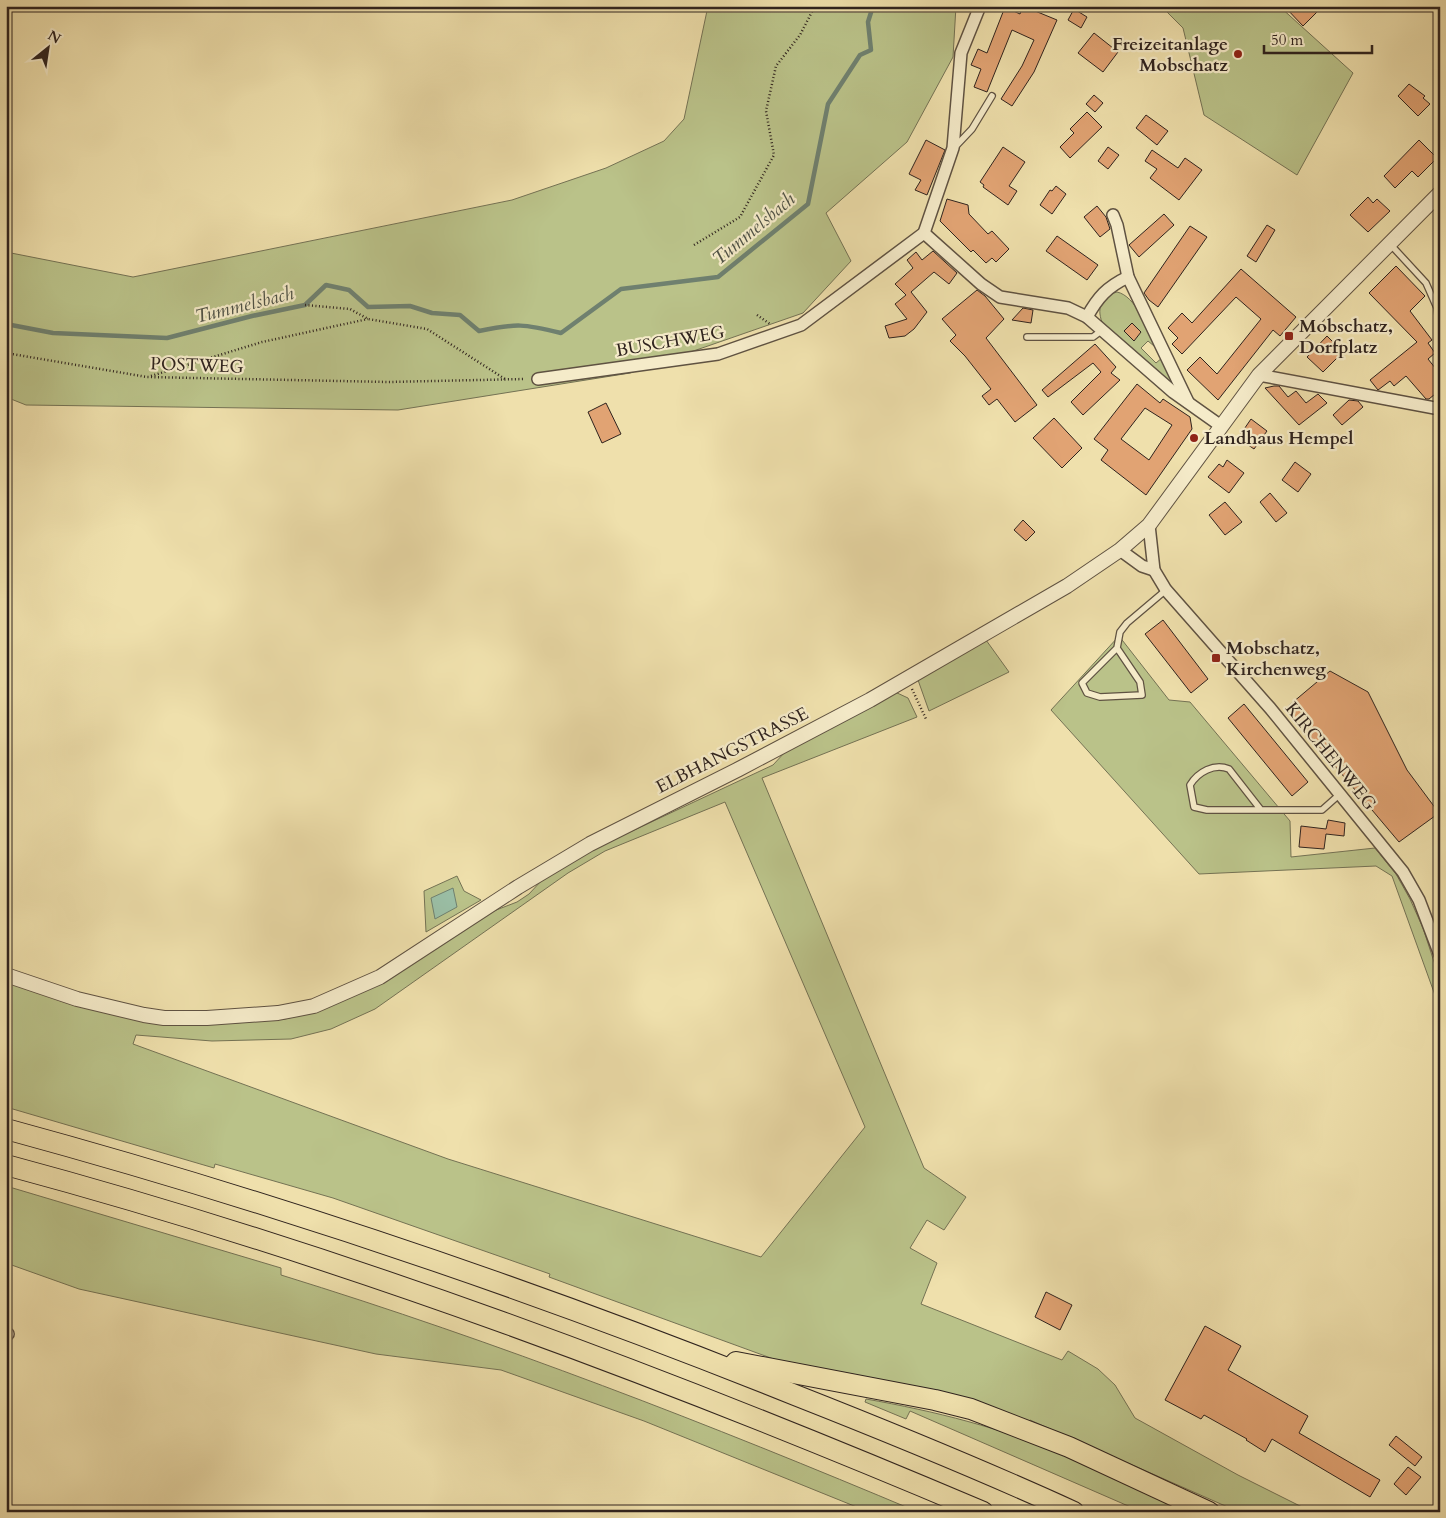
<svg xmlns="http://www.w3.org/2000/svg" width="1446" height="1518" font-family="Cardo,serif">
  <rect width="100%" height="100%" fill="#efe0ac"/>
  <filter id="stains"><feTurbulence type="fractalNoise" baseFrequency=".004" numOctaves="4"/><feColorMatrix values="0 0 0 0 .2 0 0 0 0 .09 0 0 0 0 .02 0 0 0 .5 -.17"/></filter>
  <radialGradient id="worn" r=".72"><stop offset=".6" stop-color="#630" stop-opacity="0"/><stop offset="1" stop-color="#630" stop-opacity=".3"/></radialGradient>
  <g fill="#bac289" stroke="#747254" fill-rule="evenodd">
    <path d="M 708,6 L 956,6 L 953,57 L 907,142 L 826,213 L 851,261 L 803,313 L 630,373 L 398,410 L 26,405 L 6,397 L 6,252 L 133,277 L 512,200 L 606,168 L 664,141 L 684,119 Z"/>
    <path d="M 1165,6 L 1279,6 L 1353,73 L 1297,175 L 1204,115 L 1183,28 L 1163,8 Z"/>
    <path d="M 1117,292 C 1136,296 1147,329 1156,345 L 1154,346 L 1148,341 L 1141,348 L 1156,363 L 1163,357 L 1177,387 L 1105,328 C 1096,313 1098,297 1117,292 Z"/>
    <path d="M 1119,636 L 1169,700 L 1190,702 L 1290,821 L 1291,857 L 1375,848 L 1396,874 L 1410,899 L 1423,928 L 1440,980 L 1440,1009 L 1392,876 L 1376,866 L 1199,874 L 1051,710 Z"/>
    <path d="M 986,640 L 1009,672 L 929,711 L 918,680 Z"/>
    <path d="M 895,692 L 908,698 L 917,717 L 762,778 L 924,1168 L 966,1197 L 944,1230 L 927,1220 L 910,1248 L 937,1263 L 921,1304 L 1062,1360 L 1068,1351 L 1098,1369 L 1115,1385 L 1135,1418 L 1238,1475 L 1312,1512 L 1239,1512 L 1030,1420 L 1029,1422 L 779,1361 L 549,1277 L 550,1274 L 333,1198 L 215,1164 L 214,1168 L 6,1107 L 6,980 L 77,1006 L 235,1023 L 285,1019 L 320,1010 L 383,983 L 491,912 L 517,902 L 529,894 L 542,880 L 600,846 L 773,765 L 785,752 ZM 725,802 L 865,1127 L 761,1257 L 448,1159 L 133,1044 L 136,1035 L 212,1041 L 291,1039 L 331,1029 L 375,1009 L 568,873 L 605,851 Z"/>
    <path d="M 457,876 L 464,891 L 481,900 L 426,932 L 424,891 Z"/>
    <path d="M 6,1186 L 281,1268 L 281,1275 C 498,1342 709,1424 918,1512 L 869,1512 L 644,1421 L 501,1370 L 376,1354 L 79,1289 L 6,1263 Z"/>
    <path d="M 866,1399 C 934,1411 1003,1428 1067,1456 C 1108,1473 1148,1493 1189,1512 L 1142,1512 L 910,1411 L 906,1419 L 865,1402 Z"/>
  </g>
  <path fill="#9abea5" stroke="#6f806f" d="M 453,888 L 457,907 L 435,919 L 431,898 Z"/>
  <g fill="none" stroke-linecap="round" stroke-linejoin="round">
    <path stroke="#6f806f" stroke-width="4.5" d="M 6,324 L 53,333 L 167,338 L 252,316 L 305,305 L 326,285 L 349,290 L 368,307 L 410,306 L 432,313 L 460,315 L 479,331 C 517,323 524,324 561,333 L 621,289 L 718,277 L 808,204 L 828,104 L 860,55 L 871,50 L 868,22 L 873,6"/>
  </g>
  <g fill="#e1a373" stroke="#2f231e" fill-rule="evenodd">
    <path d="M 1023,6 L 1057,20 L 1034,72 L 1012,106 L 1001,99 L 1022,66 L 1034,40 L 1012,30 L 987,92 L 974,87 L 981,69 L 971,65 L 978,49 L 987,53 L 1005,7 L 1020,14 Z"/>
    <path d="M 1284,6 L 1323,6 L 1303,26 Z"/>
    <path d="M 1074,9 L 1087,17 L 1081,28 L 1068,20 Z"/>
    <path d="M 1094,33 L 1118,52 L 1103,72 L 1078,53 Z"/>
    <path d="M 1409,84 L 1425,96 L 1423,98 L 1430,104 L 1418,116 L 1398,96 Z"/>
    <path d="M 1094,95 L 1103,103 L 1095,112 L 1086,104 Z"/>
    <path d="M 1087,112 L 1102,127 L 1070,158 L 1060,147 L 1074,133 L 1070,129 Z"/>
    <path d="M 1146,115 L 1168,131 L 1157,145 L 1136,128 Z"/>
    <path d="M 926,140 L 945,150 L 927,195 L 915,190 L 921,180 L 909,174 Z"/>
    <path d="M 1419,140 L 1437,158 L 1418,177 L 1412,171 L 1395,188 L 1384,176 Z"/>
    <path d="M 1003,147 L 1025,162 L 1009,186 L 1017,191 L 1008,205 L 983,187 L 984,185 L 980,182 Z"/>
    <path d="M 1108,147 L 1119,155 L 1108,169 L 1098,161 Z"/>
    <path d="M 1152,150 L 1178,168 L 1185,158 L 1202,170 L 1179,200 L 1150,178 L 1157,169 L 1145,161 Z"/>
    <path d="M 1056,186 L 1066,194 L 1052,214 L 1040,205 L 1050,190 L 1052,191 Z"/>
    <path d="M 1368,197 L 1373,203 L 1377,199 L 1390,211 L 1368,232 L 1350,215 Z"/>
    <path d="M 947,199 L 968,205 L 969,214 L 988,234 L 992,231 L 1009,249 L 996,262 L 992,258 L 986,263 L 973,250 L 971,252 L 940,221 Z"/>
    <path d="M 1097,206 L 1106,217 L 1110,229 L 1100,237 L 1084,217 Z"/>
    <path d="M 1164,214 L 1174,225 L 1139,257 L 1129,245 Z"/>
    <path d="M 1267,225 L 1275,230 L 1256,262 L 1247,256 Z"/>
    <path d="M 1190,226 L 1207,237 L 1158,307 L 1149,300 L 1144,293 Z"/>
    <path d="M 1057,236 L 1098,265 L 1087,280 L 1046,251 Z"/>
    <path d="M 933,251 L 957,273 L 949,284 L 934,272 L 911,292 L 927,312 L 914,329 L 905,336 L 889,338 L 885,326 L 907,319 L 895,304 L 906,295 L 895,284 L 913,268 L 907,260 L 916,252 L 922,260 Z"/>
    <path d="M 1396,266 L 1425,296 L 1410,311 L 1432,340 L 1428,343 L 1435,353 L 1428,359 L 1440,374 L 1440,390 L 1429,399 L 1426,399 L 1406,376 L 1394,386 L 1390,381 L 1378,390 L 1370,380 L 1417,342 L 1369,293 Z"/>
    <path d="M 1241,269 L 1296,317 L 1280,336 L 1273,330 L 1218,400 L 1187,370 L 1200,357 L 1217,374 L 1261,319 L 1236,297 L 1182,354 L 1172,344 L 1178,338 L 1168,328 L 1182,313 L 1192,323 Z"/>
    <path d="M 977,290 L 985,296 L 1004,319 L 986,338 L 1037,405 L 1015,422 L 997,399 L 989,405 L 982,396 L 991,389 L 965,356 L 950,341 L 956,335 L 942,319 Z"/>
    <path d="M 1023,308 L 1033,310 L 1031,323 L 1012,320 Z"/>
    <path d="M 1132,323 L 1141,332 L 1134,341 L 1124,331 Z"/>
    <path d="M 1327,336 L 1343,352 L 1323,372 L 1307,357 Z"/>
    <path d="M 1095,344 L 1116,367 L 1111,373 L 1120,380 L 1083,415 L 1071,402 L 1101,372 L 1093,363 L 1048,397 L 1042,390 Z"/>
    <path d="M 1137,384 L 1160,403 L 1163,399 L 1190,417 L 1192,429 L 1146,495 L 1101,460 L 1108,450 L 1094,439 ZM 1145,408 L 1172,425 L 1149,460 L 1121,439 Z"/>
    <path d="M 1274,386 L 1279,386 L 1288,397 L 1296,391 L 1306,403 L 1318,394 L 1327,403 L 1299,425 L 1265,388 Z"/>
    <path d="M 1349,400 L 1358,401 L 1363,407 L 1342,425 L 1333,415 Z"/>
    <path d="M 606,403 L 621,434 L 602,443 L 588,412 Z"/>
    <path d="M 1054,418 L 1082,448 L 1062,468 L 1033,438 Z"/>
    <path d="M 1251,419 L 1267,431 L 1254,449 L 1238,438 Z"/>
    <path d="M 1227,460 L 1244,473 L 1229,493 L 1208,477 L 1219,464 L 1223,467 Z"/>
    <path d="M 1295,462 L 1311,474 L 1298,492 L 1282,480 Z"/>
    <path d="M 1270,493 L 1287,513 L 1276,522 L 1260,502 Z"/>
    <path d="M 1225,502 L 1242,522 L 1225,535 L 1209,515 Z"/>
    <path d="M 1023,520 L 1035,532 L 1026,541 L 1014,530 Z"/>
    <path d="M 1163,620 L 1208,679 L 1191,693 L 1145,634 Z"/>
    <path d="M 1330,671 L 1368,692 L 1407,770 L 1439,813 L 1399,842 L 1286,708 Z"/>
    <path d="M 1244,704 L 1308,782 L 1292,796 L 1228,718 Z"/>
    <path d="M 1328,820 L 1345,823 L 1344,836 L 1326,834 L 1324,849 L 1299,847 L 1301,826 L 1326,829 Z"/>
    <path d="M 1046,1292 L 1072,1305 L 1060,1330 L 1035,1317 Z"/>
    <path d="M 1205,1326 L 1241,1346 L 1228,1370 L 1308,1416 L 1299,1433 L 1380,1480 L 1370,1497 L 1272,1439 L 1265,1452 L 1246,1440 L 1247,1439 L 1204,1415 L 1201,1419 L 1165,1400 Z"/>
    <path d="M 1396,1436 L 1422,1457 L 1415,1466 L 1389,1445 Z"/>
    <path d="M 1408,1467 L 1421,1477 L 1406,1495 L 1394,1484 Z"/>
  </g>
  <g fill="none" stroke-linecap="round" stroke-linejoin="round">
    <g stroke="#5f5242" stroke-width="8">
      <g id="service">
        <path d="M 955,147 L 972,129 L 992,96"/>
        <path d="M 1390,244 L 1426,283 L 1437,308 L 1440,330"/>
        <path d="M 1027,337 L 1093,337 L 1101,331"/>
        <path d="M 1117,648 L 1140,682 L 1142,695 L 1100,697 L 1087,693 L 1082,683 L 1117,648 L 1120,632 L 1127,623 L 1166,590"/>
        <path d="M 1261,810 L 1207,810 L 1194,807 L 1190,785 C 1198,772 1214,763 1229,769 L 1261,810 L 1322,810 L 1340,794"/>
      </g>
    </g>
    <g stroke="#5f5242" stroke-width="14">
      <g id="minor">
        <path d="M 1113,215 L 1117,225 L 1128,277 L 1188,402"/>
        <path d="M 924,233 L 981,284 L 1000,297 L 1068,308 L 1087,317 L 1173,392 L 1221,426"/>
        <path d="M 1087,317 C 1098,297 1107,287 1128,277"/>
        <path d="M 1259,375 L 1440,409"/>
        <path d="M 538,379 L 718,354 L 801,325 L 924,233 L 953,148 L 961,53 L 980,6"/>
        <path d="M 1149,525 L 1154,570 L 1166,590 L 1270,708 L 1403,872 L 1419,900 L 1440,955"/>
        <path d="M 1120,550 L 1142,566 L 1154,570"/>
        <path d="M 6,1336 L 8,1334"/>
      </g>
    </g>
    <g stroke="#5f5242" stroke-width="16">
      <path id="tertiary" d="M 6,975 L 77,999 L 144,1015 L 164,1018 L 207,1018 L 278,1013 L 314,1006 L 380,977 L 518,887 L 590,844 L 739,769 L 870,700 L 1067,586 L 1120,550 L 1149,525 L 1259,375 L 1440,193"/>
    </g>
    <g stroke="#2f231e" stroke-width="22">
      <g id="motorway">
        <path d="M 6,1129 C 274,1202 537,1291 795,1395 C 889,1432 982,1470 1074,1512"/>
        <path d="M 6,1165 C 341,1255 665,1377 983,1512"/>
        <path d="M 736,1362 L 935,1400 L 971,1409 L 1069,1447 L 1209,1512"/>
      </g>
    </g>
    <g stroke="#2f231e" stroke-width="2.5" stroke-dasharray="1 2.5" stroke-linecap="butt">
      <path d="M 694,245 L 740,217 L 774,155 L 766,111 L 776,66 L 800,35 L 815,6"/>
      <path d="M 305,305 L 350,309 L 368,319 L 427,329 L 505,379"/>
      <path d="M 757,315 L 770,324"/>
      <path d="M 6,353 L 147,377 L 388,382 L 525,379"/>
      <path d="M 151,376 L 262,342 L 368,319"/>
      <path d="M 912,689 L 926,719"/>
    </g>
    <use href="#service" stroke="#f5ebc9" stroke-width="5.5"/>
    <use href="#minor" stroke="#f5ebc9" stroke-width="11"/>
    <use href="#tertiary" stroke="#f5ebc9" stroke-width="14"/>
    <use href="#motorway" stroke="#efe0ac" stroke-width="20"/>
  </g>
  <g fill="#8f2418" stroke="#f5ebc9" stroke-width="2">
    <circle cx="1238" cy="54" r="5"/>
    <rect x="1284" y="331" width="10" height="10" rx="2.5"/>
    <circle cx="1194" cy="438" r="5"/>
    <rect x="1211" y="653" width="10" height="10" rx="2.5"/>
  </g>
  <g text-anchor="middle" stroke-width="4.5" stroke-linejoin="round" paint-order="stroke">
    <g font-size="18" font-weight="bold" fill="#2f231e" stroke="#f5ebc9" text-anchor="start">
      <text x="1228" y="50" text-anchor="end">Freizeitanlage<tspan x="1228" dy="21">Mobschatz</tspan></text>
      <text x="1299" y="332">Mobschatz,<tspan x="1299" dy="21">Dorfplatz</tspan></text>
      <text x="1204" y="444">Landhaus Hempel</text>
      <text x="1226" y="654">Mobschatz,<tspan x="1226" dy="21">Kirchenweg</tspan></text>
    </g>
    <g font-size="18" fill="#2f231e" stroke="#f5ebc9">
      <text transform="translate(670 341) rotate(-10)" y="6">BUSCHWEG</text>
      <text transform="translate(197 365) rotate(2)" y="6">POSTWEG</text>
      <text transform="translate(732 750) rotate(-27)" y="6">ELBHANGSTRASSE</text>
      <text transform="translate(1331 756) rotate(51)" y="6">KIRCHENWEG</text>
    </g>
    <g font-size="19" font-style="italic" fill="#4f5246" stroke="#f5ebc9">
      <text transform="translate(753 228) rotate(-40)" y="7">Tummelsbach</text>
      <text transform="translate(244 304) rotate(-14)" y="7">Tummelsbach</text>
    </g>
  </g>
  <rect width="1446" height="1518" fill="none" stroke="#efe0ac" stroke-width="25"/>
  <rect x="8" y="8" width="1431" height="1503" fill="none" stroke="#2f231e" stroke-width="2.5"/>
  <rect x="12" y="12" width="1421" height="1493" fill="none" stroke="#2f231e"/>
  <g transform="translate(48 48) rotate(30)" stroke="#f5ebc9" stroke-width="4" paint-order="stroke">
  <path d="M0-4L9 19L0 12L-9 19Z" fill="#2f231e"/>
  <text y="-8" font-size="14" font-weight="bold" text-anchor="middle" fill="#2f231e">N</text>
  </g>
  <path d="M1264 45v8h108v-8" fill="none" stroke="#2f231e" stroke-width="2.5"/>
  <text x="1271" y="45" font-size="15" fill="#2f231e" stroke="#f5ebc9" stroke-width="4" paint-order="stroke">50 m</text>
  <rect width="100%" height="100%" filter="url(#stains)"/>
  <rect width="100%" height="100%" fill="url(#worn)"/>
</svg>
